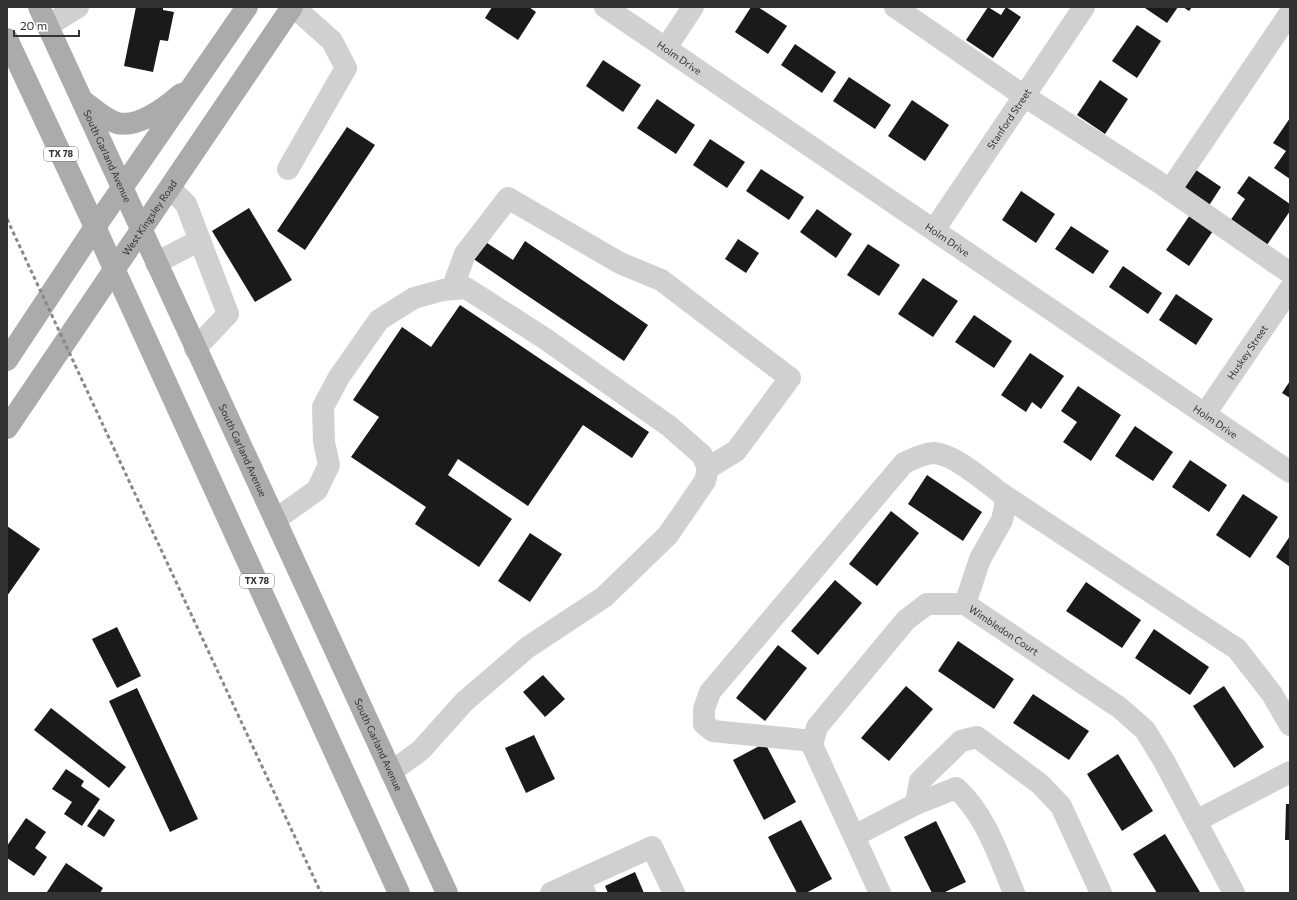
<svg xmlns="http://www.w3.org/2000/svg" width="1297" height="900" font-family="Commissioner,sans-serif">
  <rect width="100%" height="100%" fill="#fff"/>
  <g fill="#1a1a1a">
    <path d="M 136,7 L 163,7 L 163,10 L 174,12 L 168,41 L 160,40 L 153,72 L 124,66 Z"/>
    <path d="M 492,7 L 529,7 L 536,12 L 518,40 L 485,18 Z"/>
    <path d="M 751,7 L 758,7 L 787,26 L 768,54 L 735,32 Z"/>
    <path d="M 988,7 L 1001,15 L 1006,7 L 1021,17 L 993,58 L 966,40 Z"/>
    <path d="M 1146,7 L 1178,7 L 1167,23 L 1145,8 Z"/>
    <path d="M 1183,7 L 1192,7 L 1189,11 Z"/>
    <path d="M 1137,25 L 1161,41 L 1137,78 L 1112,61 Z"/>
    <path d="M 795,44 L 836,72 L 822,93 L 781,65 Z"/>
    <path d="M 603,60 L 641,85 L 623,112 L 586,86 Z"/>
    <path d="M 849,77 L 891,105 L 875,129 L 833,101 Z"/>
    <path d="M 1100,80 L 1128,99 L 1105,134 L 1077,115 Z"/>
    <path d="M 657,99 L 695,125 L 676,154 L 637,128 Z"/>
    <path d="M 912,100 L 949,125 L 925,161 L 888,136 Z"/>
    <path d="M 1290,118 L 1290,179 L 1274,168 L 1286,151 L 1273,143 Z"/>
    <path d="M 347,127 L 375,145 L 305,250 L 277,231 Z"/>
    <path d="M 710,139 L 745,162 L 727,188 L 693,165 Z"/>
    <path d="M 761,169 L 804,197 L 789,220 L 746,191 Z"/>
    <path d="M 1196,170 L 1221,187 L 1208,207 L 1183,190 Z"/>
    <path d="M 1249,176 L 1290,204 L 1290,211 L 1267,245 L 1230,221 L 1245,199 L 1237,193 Z"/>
    <path d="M 1021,191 L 1055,214 L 1036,243 L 1002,220 Z"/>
    <path d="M 249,208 L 292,280 L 255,302 L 212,231 Z"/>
    <path d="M 817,209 L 852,234 L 836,258 L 800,232 Z"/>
    <path d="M 1190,215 L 1213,231 L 1189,266 L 1166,250 Z"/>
    <path d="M 1071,226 L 1109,251 L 1093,274 L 1055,249 Z"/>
    <path d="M 481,239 L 513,260 L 525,241 L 648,325 L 624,361 L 469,256 Z"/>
    <path d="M 738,239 L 759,253 L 746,273 L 725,259 Z"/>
    <path d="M 868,244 L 900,265 L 879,296 L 847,275 Z"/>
    <path d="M 1123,266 L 1162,293 L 1148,314 L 1109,287 Z"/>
    <path d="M 923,278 L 958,301 L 933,337 L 898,314 Z"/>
    <path d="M 1176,294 L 1213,319 L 1196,345 L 1159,320 Z"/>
    <path d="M 460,305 L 649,432 L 632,458 L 583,425 L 528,506 L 458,459 L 448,475 L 512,519 L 479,567 L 415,524 L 426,507 L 351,457 L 379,417 L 353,400 L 402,327 L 431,347 Z"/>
    <path d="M 974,315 L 1012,341 L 994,368 L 955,342 Z"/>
    <path d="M 1030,353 L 1064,376 L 1041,409 L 1032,402 L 1026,412 L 1001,395 Z"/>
    <path d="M 1290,381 L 1290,398 L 1282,393 Z"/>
    <path d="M 1078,386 L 1121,415 L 1091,461 L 1063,442 L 1077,422 L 1061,411 Z"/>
    <path d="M 1135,426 L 1173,452 L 1153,481 L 1115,456 Z"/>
    <path d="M 1190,460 L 1227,485 L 1209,512 L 1172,487 Z"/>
    <path d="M 927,475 L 982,512 L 963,541 L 908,504 Z"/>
    <path d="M 1243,494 L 1278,517 L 1250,558 L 1216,535 Z"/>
    <path d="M 891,511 L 919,533 L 877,586 L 849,564 Z"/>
    <path d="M 7,526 L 40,549 L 7,596 Z"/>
    <path d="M 530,533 L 562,554 L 530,602 L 498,581 Z"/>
    <path d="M 1290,536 L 1290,567 L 1276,557 Z"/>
    <path d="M 835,580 L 862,603 L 818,655 L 791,631 Z"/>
    <path d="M 1086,582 L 1141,620 L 1122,648 L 1066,611 Z"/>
    <path d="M 117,627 L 141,676 L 117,688 L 92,639 Z"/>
    <path d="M 1154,629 L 1209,667 L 1190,695 L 1135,658 Z"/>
    <path d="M 958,641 L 1014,679 L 994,709 L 938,671 Z"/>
    <path d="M 778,645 L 807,668 L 765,721 L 736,698 Z"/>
    <path d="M 543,675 L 565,699 L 545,717 L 523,692 Z"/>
    <path d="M 906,686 L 933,709 L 889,761 L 861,738 Z"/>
    <path d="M 1224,686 L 1264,747 L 1234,768 L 1193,706 Z"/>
    <path d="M 137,688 L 198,819 L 170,832 L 109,701 Z"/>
    <path d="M 1033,694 L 1089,731 L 1069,760 L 1013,723 Z"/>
    <path d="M 51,708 L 126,767 L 109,788 L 34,730 Z"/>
    <path d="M 534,735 L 555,779 L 526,793 L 505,748 Z"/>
    <path d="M 765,743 L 796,802 L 764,820 L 733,760 Z"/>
    <path d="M 1118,754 L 1153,811 L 1122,831 L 1087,774 Z"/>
    <path d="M 66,769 L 84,781 L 81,786 L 100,799 L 82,826 L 64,814 L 72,802 L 52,789 Z"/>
    <path d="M 1286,804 L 1290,804 L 1290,840 L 1285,840 Z"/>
    <path d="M 99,809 L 115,820 L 104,837 L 87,826 Z"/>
    <path d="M 26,818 L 46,832 L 35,848 L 47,857 L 34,876 L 7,858 L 7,846 Z"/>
    <path d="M 801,820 L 832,879 L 806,893 L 797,893 L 768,837 Z"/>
    <path d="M 936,821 L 966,882 L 943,893 L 932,893 L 904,837 Z"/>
    <path d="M 1165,834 L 1200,892 L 1197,893 L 1157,893 L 1133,854 Z"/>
    <path d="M 66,863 L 103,888 L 100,893 L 47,892 Z"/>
    <path d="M 635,872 L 644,893 L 608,893 L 605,886 Z"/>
  </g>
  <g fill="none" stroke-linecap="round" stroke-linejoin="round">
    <g stroke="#d0d0d0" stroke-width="22">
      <path id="s1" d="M 605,7 L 1290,472"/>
      <path d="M 895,7 L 1024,96 L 1157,181 L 1290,273"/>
      <path d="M 47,26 L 78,7"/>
      <path d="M 666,48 L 693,7"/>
      <path d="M 288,169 L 346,68 L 332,41 L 294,7"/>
      <path d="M 170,188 L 186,204 L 228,314 L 195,349"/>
      <path d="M 1170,190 L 1290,13"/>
      <path id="s2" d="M 934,230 L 1084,7"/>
      <path d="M 156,263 L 200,240"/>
      <path d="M 452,289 L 465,254 L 508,198 L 620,263 L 661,280 L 790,378 L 736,451 L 708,468"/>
      <path id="s3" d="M 1205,414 L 1290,289"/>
      <path d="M 1002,494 L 1237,649 L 1272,694 L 1290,725"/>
      <path d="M 275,520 L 317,490 L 329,465 L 324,442 L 323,407 L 339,377 L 379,320 L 414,298 L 443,290 L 466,288 L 544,338 L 669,426 L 702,455 L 708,468 L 705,481 L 668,535 L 604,597 L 528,647 L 464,702 L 421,750 L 391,772"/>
      <path d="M 813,741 L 713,731 L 704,724 L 704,709 L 710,692 L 904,463 C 913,459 924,453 934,453 C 955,454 985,482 1002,494 L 1006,502 L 1002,520 L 980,559 L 965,604"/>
      <path d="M 916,804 L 920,781 L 961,741 L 977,737 L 1040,784 L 1061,806 L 1101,893"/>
      <path d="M 1196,821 L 1290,772"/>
      <path d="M 854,836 L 916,804 L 956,788 C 986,815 999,857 1014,893"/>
      <path d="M 551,893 L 579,880"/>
      <path d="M 585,893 L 579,880 L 652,847 L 674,893"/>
      <path id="s4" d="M 880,893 L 812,745 L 817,727 L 906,620 L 927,604 L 965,604 L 1120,708 L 1145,730 L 1164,761 L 1234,893"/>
    </g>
    <g stroke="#ababab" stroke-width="22">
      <path id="s5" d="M 39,7 L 447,893"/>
      <path d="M 7,39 L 95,227 L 399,893"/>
      <path d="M 83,101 C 93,108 104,119 117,123 C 139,128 166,107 181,94"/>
      <path d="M 7,360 L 95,227 L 247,7"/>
      <path id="s6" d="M 7,428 L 292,7"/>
    </g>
    <path stroke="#888" stroke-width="3" stroke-dasharray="4 3" stroke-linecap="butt" d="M 7,219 L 321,893"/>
  </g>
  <g text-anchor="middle" stroke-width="4" stroke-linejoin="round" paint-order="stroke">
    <g fill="#fff" stroke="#707070" stroke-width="1">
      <rect x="44" y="147" width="34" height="14" rx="3"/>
      <rect x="240" y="574" width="34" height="14" rx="3"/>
    </g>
    <g font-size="9" font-weight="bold" fill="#333">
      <text x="61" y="157">TX 78</text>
      <text x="257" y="584">TX 78</text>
    </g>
    <g font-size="10" fill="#333" stroke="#fff">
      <text dy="4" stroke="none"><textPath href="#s1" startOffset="90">Holm Drive</textPath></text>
      <text dy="4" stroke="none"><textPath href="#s2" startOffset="134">Stanford Street</textPath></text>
      <text dy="4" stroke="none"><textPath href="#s5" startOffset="164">South Garland Avenue</textPath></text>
      <text dy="4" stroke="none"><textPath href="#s6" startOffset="254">West Kingsley Road</textPath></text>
      <text dy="4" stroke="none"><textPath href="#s1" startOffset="414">Holm Drive</textPath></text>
      <text dy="4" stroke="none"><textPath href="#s3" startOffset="75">Huskey Street</textPath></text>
      <text dy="4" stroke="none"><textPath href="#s1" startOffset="738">Holm Drive</textPath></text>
      <text dy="4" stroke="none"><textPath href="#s5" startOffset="488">South Garland Avenue</textPath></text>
      <text dy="4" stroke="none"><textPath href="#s4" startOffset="432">Wimbledon Court</textPath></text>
      <text dy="4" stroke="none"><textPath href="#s5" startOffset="812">South Garland Avenue</textPath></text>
    </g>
  </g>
  <rect width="1297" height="900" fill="none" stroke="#333333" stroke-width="16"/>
  <path d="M14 30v6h65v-6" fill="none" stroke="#333333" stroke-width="2"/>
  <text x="20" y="30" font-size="12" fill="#333333" stroke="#ffffff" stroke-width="3" paint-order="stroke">20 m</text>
</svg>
